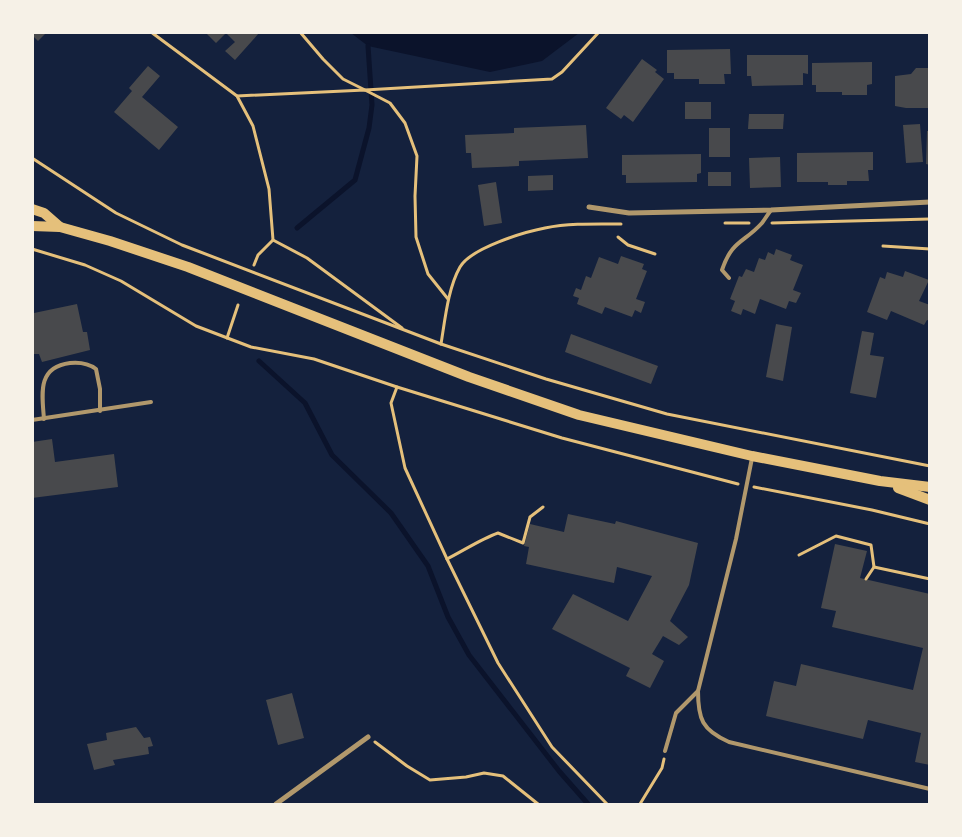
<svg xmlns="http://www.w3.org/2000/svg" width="962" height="837" font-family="Literata,serif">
  <rect width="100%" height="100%" fill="#14213d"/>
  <path fill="#0b132b" d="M 351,33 L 579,32 L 579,33 L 542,61 L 490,72 L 368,46 Z"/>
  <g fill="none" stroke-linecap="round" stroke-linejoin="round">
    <g stroke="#0b132b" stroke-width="5">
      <path d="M 297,228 L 355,180 L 369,128 L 372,105 L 368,46"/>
      <path d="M 259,361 L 305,403 L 332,455 L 391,513 L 428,566 L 448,617 L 469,655 L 559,771 L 588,804"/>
    </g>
  </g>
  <g fill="#48494c">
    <path d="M 32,32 L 47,32 L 38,41 L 32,35 Z"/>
    <path d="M 205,32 L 258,32 L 259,33 L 235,60 L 225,51 L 235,42 L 226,33 L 216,43 Z"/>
    <path d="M 730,49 L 731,74 L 724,74 L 725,84 L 699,84 L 699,79 L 674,79 L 674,73 L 667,73 L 667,50 Z"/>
    <path d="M 747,55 L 808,55 L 808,74 L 803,73 L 803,85 L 752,86 L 751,76 L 747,76 Z"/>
    <path d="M 642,59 L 657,70 L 655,72 L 664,79 L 633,122 L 624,115 L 621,119 L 606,108 Z"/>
    <path d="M 872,62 L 872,84 L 867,85 L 867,95 L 842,95 L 842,92 L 816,92 L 816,85 L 812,85 L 812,63 Z"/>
    <path d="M 148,66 L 160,76 L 142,97 L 178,127 L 159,150 L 114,112 L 132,91 L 129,88 Z"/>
    <path d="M 916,68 L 930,68 L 930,108 L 906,108 L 895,106 L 895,76 L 911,74 Z"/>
    <rect x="685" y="102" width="26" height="17"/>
    <path d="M 749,114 L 784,114 L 783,129 L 748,129 Z"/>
    <path d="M 920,124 L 923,162 L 906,163 L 903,125 Z"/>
    <path d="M 586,125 L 588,158 L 519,161 L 519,166 L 472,168 L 471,153 L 466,153 L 465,135 L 514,133 L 514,128 Z"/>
    <rect x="709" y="128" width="21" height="29"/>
    <path d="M 927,131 L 930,131 L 930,165 L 926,164 Z"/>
    <path d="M 873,152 L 873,170 L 868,170 L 869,181 L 847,181 L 847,185 L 828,185 L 828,182 L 797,182 L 797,153 Z"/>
    <path d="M 701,154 L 701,173 L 697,174 L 697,182 L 626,183 L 626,175 L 622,175 L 622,155 Z"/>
    <path d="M 780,157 L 781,187 L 750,188 L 749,158 Z"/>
    <rect x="708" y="172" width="23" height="14"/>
    <path d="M 553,175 L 553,190 L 528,191 L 528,176 Z"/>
    <path d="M 496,182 L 502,223 L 484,226 L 478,185 Z"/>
    <path d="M 776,249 L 792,255 L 790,260 L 803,265 L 793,290 L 801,293 L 796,303 L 789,301 L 786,309 L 760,299 L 755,314 L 743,309 L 741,315 L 731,311 L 735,301 L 730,299 L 739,276 L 742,277 L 746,269 L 754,272 L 759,258 L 765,260 L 768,252 L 774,255 Z"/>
    <path d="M 621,256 L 644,264 L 642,269 L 647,271 L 636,299 L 645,302 L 641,313 L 635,310 L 632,317 L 605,307 L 602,314 L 577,304 L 579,298 L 573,296 L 576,288 L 581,290 L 586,276 L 591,278 L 599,257 L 618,264 Z"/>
    <path d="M 905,271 L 929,280 L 919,301 L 930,305 L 930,321 L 927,320 L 924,325 L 891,311 L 887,320 L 867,312 L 880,277 L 885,279 L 887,272 L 903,277 Z"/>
    <path d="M 77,304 L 83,332 L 87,332 L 90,350 L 42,362 L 39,354 L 32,354 L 34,313 Z"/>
    <path d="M 776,324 L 792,327 L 783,381 L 766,377 Z"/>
    <path d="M 862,331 L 874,333 L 870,355 L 884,357 L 876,398 L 850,393 Z"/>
    <path d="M 571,334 L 658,366 L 651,384 L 565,352 Z"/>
    <path d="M 52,439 L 55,462 L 114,454 L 118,487 L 32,498 L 32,442 Z"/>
    <path d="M 568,514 L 615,524 L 616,521 L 698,543 L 689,585 L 670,621 L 688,637 L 679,645 L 663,636 L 652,654 L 664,661 L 650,688 L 626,676 L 630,668 L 552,629 L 573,594 L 628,621 L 652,576 L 617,567 L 614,583 L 526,564 L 529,547 L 524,546 L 530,524 L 564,532 Z"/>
    <path d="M 835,544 L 867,551 L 860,578 L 930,594 L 930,765 L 915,762 L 921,733 L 868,720 L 863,739 L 766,716 L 774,681 L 796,686 L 801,664 L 913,690 L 923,648 L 832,627 L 836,611 L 821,608 Z"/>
    <path d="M 292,693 L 304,738 L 278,745 L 266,700 Z"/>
    <path d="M 136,727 L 144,738 L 150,737 L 153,746 L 148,747 L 149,754 L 113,760 L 115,765 L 94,770 L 87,744 L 107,740 L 106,733 Z"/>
  </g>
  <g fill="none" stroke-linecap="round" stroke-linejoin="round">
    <g stroke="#e5c07b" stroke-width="3">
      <path d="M 151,32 L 237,96 L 253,126 L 269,189 L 273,240 L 307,258 L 402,328"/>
      <path d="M 300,32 L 323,59 L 343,79 L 365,90 L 552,79 L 562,72 L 599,32"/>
      <path d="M 237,96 L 365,90 L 390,103 L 405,123 L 417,156 L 415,196 L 416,237 L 428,274 L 448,299"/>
      <path d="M 32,158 L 116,213 L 182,245 L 441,344 L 546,379 L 667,414 L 930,466"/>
      <path d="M 725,223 L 749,223"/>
      <path d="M 772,223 L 930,219"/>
      <path d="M 618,237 L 628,245 L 655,254"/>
      <path d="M 883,246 L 930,249"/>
      <path d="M 32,249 L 85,265 L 121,281 L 196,326 L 251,347 L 314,359 L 397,387 L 562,438 L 738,484"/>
      <path d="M 254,265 L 258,255 L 273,240"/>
      <path d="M 227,338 L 238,305"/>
      <path d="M 441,344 C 445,320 448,288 460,267 C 471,248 524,232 545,228 C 570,223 596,224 621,224"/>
      <path d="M 397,387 L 391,403 L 405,468 L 447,559 L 498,663 L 552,747 L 607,804"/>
      <path d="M 754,487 L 872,510 L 930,524"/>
      <path d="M 799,555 L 836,536 L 871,545 L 874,567"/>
      <path d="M 447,559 C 463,551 481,539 498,533 L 523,543 L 530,517 L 543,507"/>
      <path d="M 866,579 L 874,567 L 930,579"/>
      <path d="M 375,742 L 407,766 L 430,780 L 466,777 L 484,773 L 503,776 L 538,804"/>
      <path d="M 640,804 L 662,768 L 664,759"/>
    </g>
    <g stroke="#b1986c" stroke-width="4">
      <path d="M 729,278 L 722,270 C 732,240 744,243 762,223 C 765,219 768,214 771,210"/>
      <path d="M 44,419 C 42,394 37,367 70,363 C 80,362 88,363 96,369 L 100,389 L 100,411"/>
      <path d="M 32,420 L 151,402"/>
      <path d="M 698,691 C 698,719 702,730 729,742 L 930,789"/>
      <path d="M 665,751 L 676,713 L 698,691 L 736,539 L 752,458"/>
    </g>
    <g stroke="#b1986c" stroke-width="5">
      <path d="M 589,207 L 629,213 L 771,210 L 930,202"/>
      <path d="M 276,804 L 368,737"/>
    </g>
    <g stroke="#e5c07b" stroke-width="10">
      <path d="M 32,209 L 44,213 L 60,227"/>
      <path d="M 32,226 L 60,227 L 110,241 L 188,267 L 469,377 L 579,415 L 752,456 L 880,481 L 930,487"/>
      <path d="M 898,488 L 930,500"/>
    </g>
  </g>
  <rect width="962" height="837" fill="none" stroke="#f6f1e7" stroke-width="68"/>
</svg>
